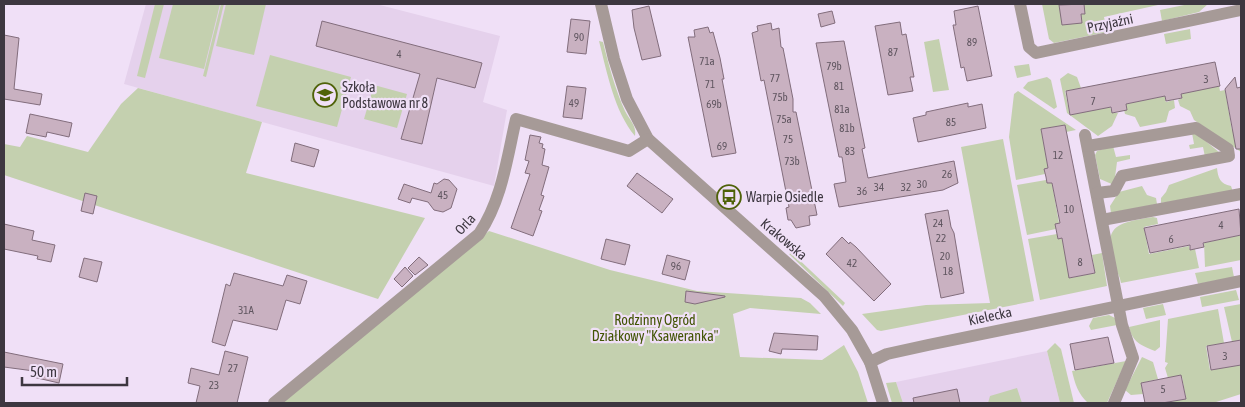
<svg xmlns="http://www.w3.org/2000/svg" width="1245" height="407" font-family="'Asap Condensed',sans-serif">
  <rect width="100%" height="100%" fill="#f0e0f7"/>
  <g fill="#e5d1ec">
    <path d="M 146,4 L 376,4 L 500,36 L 483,102 L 507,110 L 494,186 L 124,84 Z"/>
    <path d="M 1047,351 L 1060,403 L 903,403 L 896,382 Z"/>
  </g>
  <g fill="#c4d0af">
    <path d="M 155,4 L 164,4 L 145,78 L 137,76 Z"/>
    <path d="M 173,4 L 220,4 L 204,69 L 159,58 Z"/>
    <path d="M 221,4 L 224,4 L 206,77 L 203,76 Z"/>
    <path d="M 226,4 L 266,4 L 254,55 L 216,46 Z"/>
    <path d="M 1042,4 L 1158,4 L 1158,5 L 1104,17 L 1107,32 L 1054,43 L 1049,39 Z"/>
    <path d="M 1189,4 L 1208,4 L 1199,12 L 1162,21 L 1160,10 Z"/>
    <path d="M 1190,29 L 1191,39 L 1166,44 L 1164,34 Z"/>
    <path d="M 939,39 L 949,90 L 933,92 L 924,42 Z"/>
    <path d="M 599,41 L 603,42 C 609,66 615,89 625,111 C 629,119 637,126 635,136 C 614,111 607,72 599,41 Z"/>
    <path d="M 270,55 L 351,77 L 337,127 L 256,106 Z"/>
    <path d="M 1029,64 L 1031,75 L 1017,78 L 1014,66 Z"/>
    <path d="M 1068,73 L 1077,77 L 1081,88 L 1065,91 L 1070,115 L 1110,107 L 1112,113 L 1118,113 L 1112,126 L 1098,136 L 1067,113 L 1060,79 Z"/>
    <path d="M 1047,77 L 1051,80 L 1057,107 L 1054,109 L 1023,88 L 1028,82 Z"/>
    <path d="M 374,85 L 407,94 L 397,128 L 364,119 Z"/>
    <path d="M 1219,86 L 1220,91 L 1225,90 L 1232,130 L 1241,129 L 1241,152 L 1194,120 L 1190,111 L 1180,106 L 1178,100 L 1182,98 L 1181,94 Z"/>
    <path d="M 138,88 L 262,122 L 246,173 L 425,218 L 378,299 L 4,175 L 4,144 L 20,147 L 27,136 L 88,152 L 121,104 Z"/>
    <path d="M 1018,91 L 1076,130 L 1066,132 L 1065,125 L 1041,129 L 1048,168 L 1044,169 L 1045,174 L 1016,180 L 1009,137 L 1014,94 Z"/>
    <path d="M 1165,96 L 1166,102 L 1174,100 L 1175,108 L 1169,111 L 1166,122 L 1140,127 L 1135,117 L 1125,114 L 1124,110 L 1127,110 L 1126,104 Z"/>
    <path d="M 1192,133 L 1196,133 L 1220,153 L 1205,157 L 1203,147 L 1190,149 L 1189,145 L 1194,144 Z"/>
    <path d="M 1003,139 L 1034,301 L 881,331 L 877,330 L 862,314 L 926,305 L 990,303 L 961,147 Z"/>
    <path d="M 1113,146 L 1116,157 L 1130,155 L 1130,159 L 1117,162 L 1114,185 L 1100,179 L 1095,155 L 1097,151 Z"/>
    <path d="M 1217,168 C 1218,178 1220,184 1231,186 L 1233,192 L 1161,203 L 1161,198 L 1166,192 L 1169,185 Z"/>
    <path d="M 1046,180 L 1047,183 L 1052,183 L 1059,223 L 1056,229 L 1027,235 L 1017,185 Z"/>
    <path d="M 1142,186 L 1147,195 L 1156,198 L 1157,204 L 1111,213 L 1110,206 L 1119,192 Z"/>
    <path d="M 1153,217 L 1157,218 L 1158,224 L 1144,227 L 1149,254 L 1189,246 L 1190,250 L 1195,249 L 1199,268 L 1121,283 C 1120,277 1118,274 1116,269 C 1101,226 1115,223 1153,217 Z"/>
    <path d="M 489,231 L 610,270 L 697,291 L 801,298 L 810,303 L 821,314 L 750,308 L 733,314 L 740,357 L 822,360 L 844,345 L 858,372 L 868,403 L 282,403 Z"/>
    <path d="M 1057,234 L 1058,239 L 1062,238 L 1070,278 L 1095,273 L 1092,255 L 1102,253 L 1107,286 L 1040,300 L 1028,239 Z"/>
    <path d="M 1241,235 L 1241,260 L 1205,267 L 1204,243 Z"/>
    <path d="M 792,253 L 845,303 L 843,306 L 789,254 Z"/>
    <path d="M 1232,267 L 1234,277 L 1198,284 L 1195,273 Z"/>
    <path d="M 1236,290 L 1239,300 L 1202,307 L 1200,297 Z"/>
    <path d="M 1163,304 L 1166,315 L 1146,319 L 1143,308 Z"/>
    <path d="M 1241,304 L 1241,340 L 1232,342 L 1224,307 Z"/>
    <path d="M 1218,309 L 1224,343 L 1206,346 L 1210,370 L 1241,365 L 1241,394 L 1213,403 L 1163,403 L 1186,399 L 1182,377 L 1168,378 L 1165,368 L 1168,363 L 1165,362 L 1168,319 Z"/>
    <path d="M 1109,315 L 1115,318 L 1117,325 L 1091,330 L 1089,326 L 1093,318 Z"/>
    <path d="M 1160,320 L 1160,347 L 1155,351 C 1141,345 1133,343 1129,327 Z"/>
    <path d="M 1055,343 L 1061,349 L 1074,403 L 1060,403 L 1047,351 Z"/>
    <path d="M 1142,357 L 1153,362 L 1158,379 L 1141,383 L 1143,394 L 1131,395 L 1125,390 Z"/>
    <path d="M 1126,361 L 1107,403 L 1088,403 C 1078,394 1075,384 1072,371 Z"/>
    <path d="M 896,382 L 903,403 L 892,403 L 886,383 Z"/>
    <path d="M 1017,388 L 1022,403 L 988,403 L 990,396 Z"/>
  </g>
  <g fill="#c9b1c1" stroke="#826d7c">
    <path d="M 1084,4 L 1085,14 L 1081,14 L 1082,23 L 1062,25 L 1059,5 Z"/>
    <path d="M 649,6 L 661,56 L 642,60 L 634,28 L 632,10 Z"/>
    <path d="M 978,6 L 992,76 L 967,81 L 964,67 L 961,68 L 953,25 L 956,25 L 954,11 Z"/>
    <path d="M 832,11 L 835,23 L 821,27 L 818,14 Z"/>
    <path d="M 571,19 L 590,21 L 586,54 L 567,52 Z"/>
    <path d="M 322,21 L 482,63 L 475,88 L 437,78 L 422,144 L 401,139 L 420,74 L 316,46 Z"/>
    <path d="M 900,22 L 902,35 L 906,34 L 914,77 L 910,77 L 913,91 L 888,95 L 875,26 Z"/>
    <path d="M 771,23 L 772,30 L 779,28 L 781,47 L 783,48 L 793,99 L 793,112 L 796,112 L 817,215 L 809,216 L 810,225 L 796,228 L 791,220 L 788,220 L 786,208 L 789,207 L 764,80 L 761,81 L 752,33 L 758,31 L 757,26 Z"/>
    <path d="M 708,27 L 710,33 L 713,32 L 720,58 L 724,79 L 722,79 L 736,153 L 712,157 L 688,37 L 695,37 L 694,30 Z"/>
    <path d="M 4,35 L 19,38 L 14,89 L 42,94 L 40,105 L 4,99 Z"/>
    <path d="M 844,41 L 865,148 L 862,149 L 868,178 L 954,161 L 958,183 L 943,190 L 839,207 L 834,184 L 846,182 L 842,157 L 839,157 L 816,43 Z"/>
    <path d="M 1215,62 L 1220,86 L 1181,94 L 1182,98 L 1166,101 L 1165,96 L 1126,104 L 1127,110 L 1112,113 L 1111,107 L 1070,115 L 1066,91 Z"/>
    <path d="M 1235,77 L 1237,88 L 1241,87 L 1241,149 L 1236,149 L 1225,89 Z"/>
    <path d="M 567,86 L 586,88 L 582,119 L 563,117 Z"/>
    <path d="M 968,103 L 968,107 L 982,104 L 986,128 L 918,142 L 913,118 L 926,115 L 926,112 Z"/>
    <path d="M 30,114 L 72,123 L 69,137 L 47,132 L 46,137 L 26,133 Z"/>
    <path d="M 1065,125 L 1095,273 L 1069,278 L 1062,238 L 1058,239 L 1055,224 L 1060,223 L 1052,183 L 1047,183 L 1046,177 L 1044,169 L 1048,168 L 1041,129 Z"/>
    <path d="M 530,135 L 541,137 L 539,143 L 543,144 L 542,148 L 545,149 L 542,165 L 549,167 L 541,195 L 544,196 L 539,210 L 542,211 L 533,236 L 511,228 L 530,174 L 525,173 L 529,161 L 525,160 Z"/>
    <path d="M 295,143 L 319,150 L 314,167 L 291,161 Z"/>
    <path d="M 637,173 L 673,199 L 662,213 L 627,186 Z"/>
    <path d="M 444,179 L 449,180 L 457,189 L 451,208 L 443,212 L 434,210 L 428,202 L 412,198 L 410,203 L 398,199 L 404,184 L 431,193 L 434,183 L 437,184 Z"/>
    <path d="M 85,193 L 97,196 L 93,214 L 81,211 Z"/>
    <path d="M 1239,209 L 1241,235 L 1203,243 L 1204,247 L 1190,250 L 1190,245 L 1150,253 L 1144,228 Z"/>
    <path d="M 948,210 L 951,227 L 954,233 L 964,293 L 941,298 L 925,214 Z"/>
    <path d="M 4,224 L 34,231 L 32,240 L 55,245 L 51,262 L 37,259 L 38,256 L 4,249 Z"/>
    <path d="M 842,237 L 849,244 L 850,242 L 856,247 L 891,284 L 874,301 L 826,254 Z"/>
    <path d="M 606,239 L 630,245 L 625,265 L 601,259 Z"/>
    <path d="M 667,255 L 690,261 L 685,280 L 662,274 Z"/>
    <path d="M 419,257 L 428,265 L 415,275 L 408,268 Z"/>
    <path d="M 84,258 L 102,262 L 97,282 L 79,277 Z"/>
    <path d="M 405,267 L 413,276 L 402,287 L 394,279 Z"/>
    <path d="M 234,273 L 283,286 L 287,275 L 307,281 L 300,304 L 286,300 L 277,330 L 233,320 L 225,346 L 212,342 L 226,284 L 230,286 Z"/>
    <path d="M 686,291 L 725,296 L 725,297 L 695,304 L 685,302 Z"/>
    <path d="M 774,333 L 818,336 L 817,350 L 782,349 L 781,354 L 769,351 Z"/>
    <path d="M 1108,337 L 1114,363 L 1075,370 L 1070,344 Z"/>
    <path d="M 1241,340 L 1241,365 L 1211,370 L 1207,346 Z"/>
    <path d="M 225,351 L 248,357 L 237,403 L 196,403 L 200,386 L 188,383 L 191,368 L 219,375 Z"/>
    <path d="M 4,352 L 63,364 L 59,383 L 33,377 L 34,371 L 4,367 Z"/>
    <path d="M 1181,375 L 1186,399 L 1162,403 L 1145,403 L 1141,383 Z"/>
    <path d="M 957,389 L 960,403 L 914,403 L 913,398 Z"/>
  </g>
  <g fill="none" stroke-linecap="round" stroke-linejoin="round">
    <g stroke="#a69a97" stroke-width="12">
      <path d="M 601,4 L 614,59 L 627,99 L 648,139 L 824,296 L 852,330 L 870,362 L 883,403"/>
      <path d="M 1020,4 L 1029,47 L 1036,53 L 1241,10"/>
      <path d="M 1085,135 L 1122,325 L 1133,358 L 1114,403"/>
      <path d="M 1088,146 L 1196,128 L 1228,149 L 1229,156 L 1122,176 L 1114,191 L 1097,193"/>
      <path d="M 1102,220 L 1241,194"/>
      <path d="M 870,362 L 887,354 L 928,345 L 1241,281"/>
      <path d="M 274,403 L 479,234 C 502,200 507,158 516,119 L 629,151 L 648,139"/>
    </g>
  </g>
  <defs>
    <g id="school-ring" transform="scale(1.25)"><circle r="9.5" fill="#f0e0f7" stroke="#4f6209" stroke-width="1.5"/><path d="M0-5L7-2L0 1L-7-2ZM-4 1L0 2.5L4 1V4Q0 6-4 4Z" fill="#4f6209"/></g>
    <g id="bus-ring" transform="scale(1.25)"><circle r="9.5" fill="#f0e0f7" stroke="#4f6209" stroke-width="1.5"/><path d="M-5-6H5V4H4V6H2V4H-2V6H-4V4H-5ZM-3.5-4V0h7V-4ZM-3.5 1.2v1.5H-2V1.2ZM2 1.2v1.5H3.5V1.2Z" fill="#4f6209"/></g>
  </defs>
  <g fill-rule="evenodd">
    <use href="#school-ring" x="325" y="95"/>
    <use href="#bus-ring" x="729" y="197"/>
  </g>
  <g text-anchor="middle" stroke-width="4.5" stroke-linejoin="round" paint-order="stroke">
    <g font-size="11" fill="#605660">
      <text x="579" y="41">90</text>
      <text x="972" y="46">89</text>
      <text x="893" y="56">87</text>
      <text x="399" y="58">4</text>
      <text x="707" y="65">71a</text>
      <text x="834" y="70">79b</text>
      <text x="775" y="82">77</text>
      <text x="1206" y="83">3</text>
      <text x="710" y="88">71</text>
      <text x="839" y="90">81</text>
      <text x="780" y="101">75b</text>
      <text x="1093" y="105">7</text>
      <text x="574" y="107">49</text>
      <text x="714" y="108">69b</text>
      <text x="842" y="113">81a</text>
      <text x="784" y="123">75a</text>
      <text x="951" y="126">85</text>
      <text x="847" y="132">81b</text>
      <text x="788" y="143">75</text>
      <text x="722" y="150">69</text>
      <text x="850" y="155">83</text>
      <text x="1058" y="159">12</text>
      <text x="792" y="165">73b</text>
      <text x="947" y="178">26</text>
      <text x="922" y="188">30</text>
      <text x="879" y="191">34</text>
      <text x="906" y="191">32</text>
      <text x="862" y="195">36</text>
      <text x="443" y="199">45</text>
      <text x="1069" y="213">10</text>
      <text x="938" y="227">24</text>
      <text x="1221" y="229">4</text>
      <text x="941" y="242">22</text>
      <text x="1171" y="243">6</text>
      <text x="945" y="260">20</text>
      <text x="1080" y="266">8</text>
      <text x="852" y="267">42</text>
      <text x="676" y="270">96</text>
      <text x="948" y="275">18</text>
      <text x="246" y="314">31A</text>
      <text x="1225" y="360">3</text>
      <text x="233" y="372">27</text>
      <text x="214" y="389">23</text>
      <text x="1163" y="393">5</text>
    </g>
    <g font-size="14" fill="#3d3740" stroke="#f0e0f7">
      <text transform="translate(1110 23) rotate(-12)" y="5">Przyjaźni</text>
      <text transform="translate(465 224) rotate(-47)" y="5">Orla</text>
      <text transform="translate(784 239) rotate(40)" y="5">Krakowska</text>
      <text transform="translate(990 316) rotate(-12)" y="5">Kielecka</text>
    </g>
    <g font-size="14" fill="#3d3740" stroke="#f0e0f7" text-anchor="start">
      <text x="342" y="92">Szkoła<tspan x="342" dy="16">Podstawowa nr 8</tspan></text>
      <text x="746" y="202">Warpie Osiedle</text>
    </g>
    <g font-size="14" fill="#415404" stroke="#f0e0f7">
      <text x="655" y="325">Rodzinny Ogród<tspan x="655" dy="16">Działkowy "Ksaweranka"</tspan></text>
    </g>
  </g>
  <rect width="1245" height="407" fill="none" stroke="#3d3740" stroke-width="10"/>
  <path d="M22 377v8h105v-8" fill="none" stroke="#3d3740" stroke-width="2.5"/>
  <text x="30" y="377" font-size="15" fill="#3d3740" stroke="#f0e0f7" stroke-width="4" paint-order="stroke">50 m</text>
</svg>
